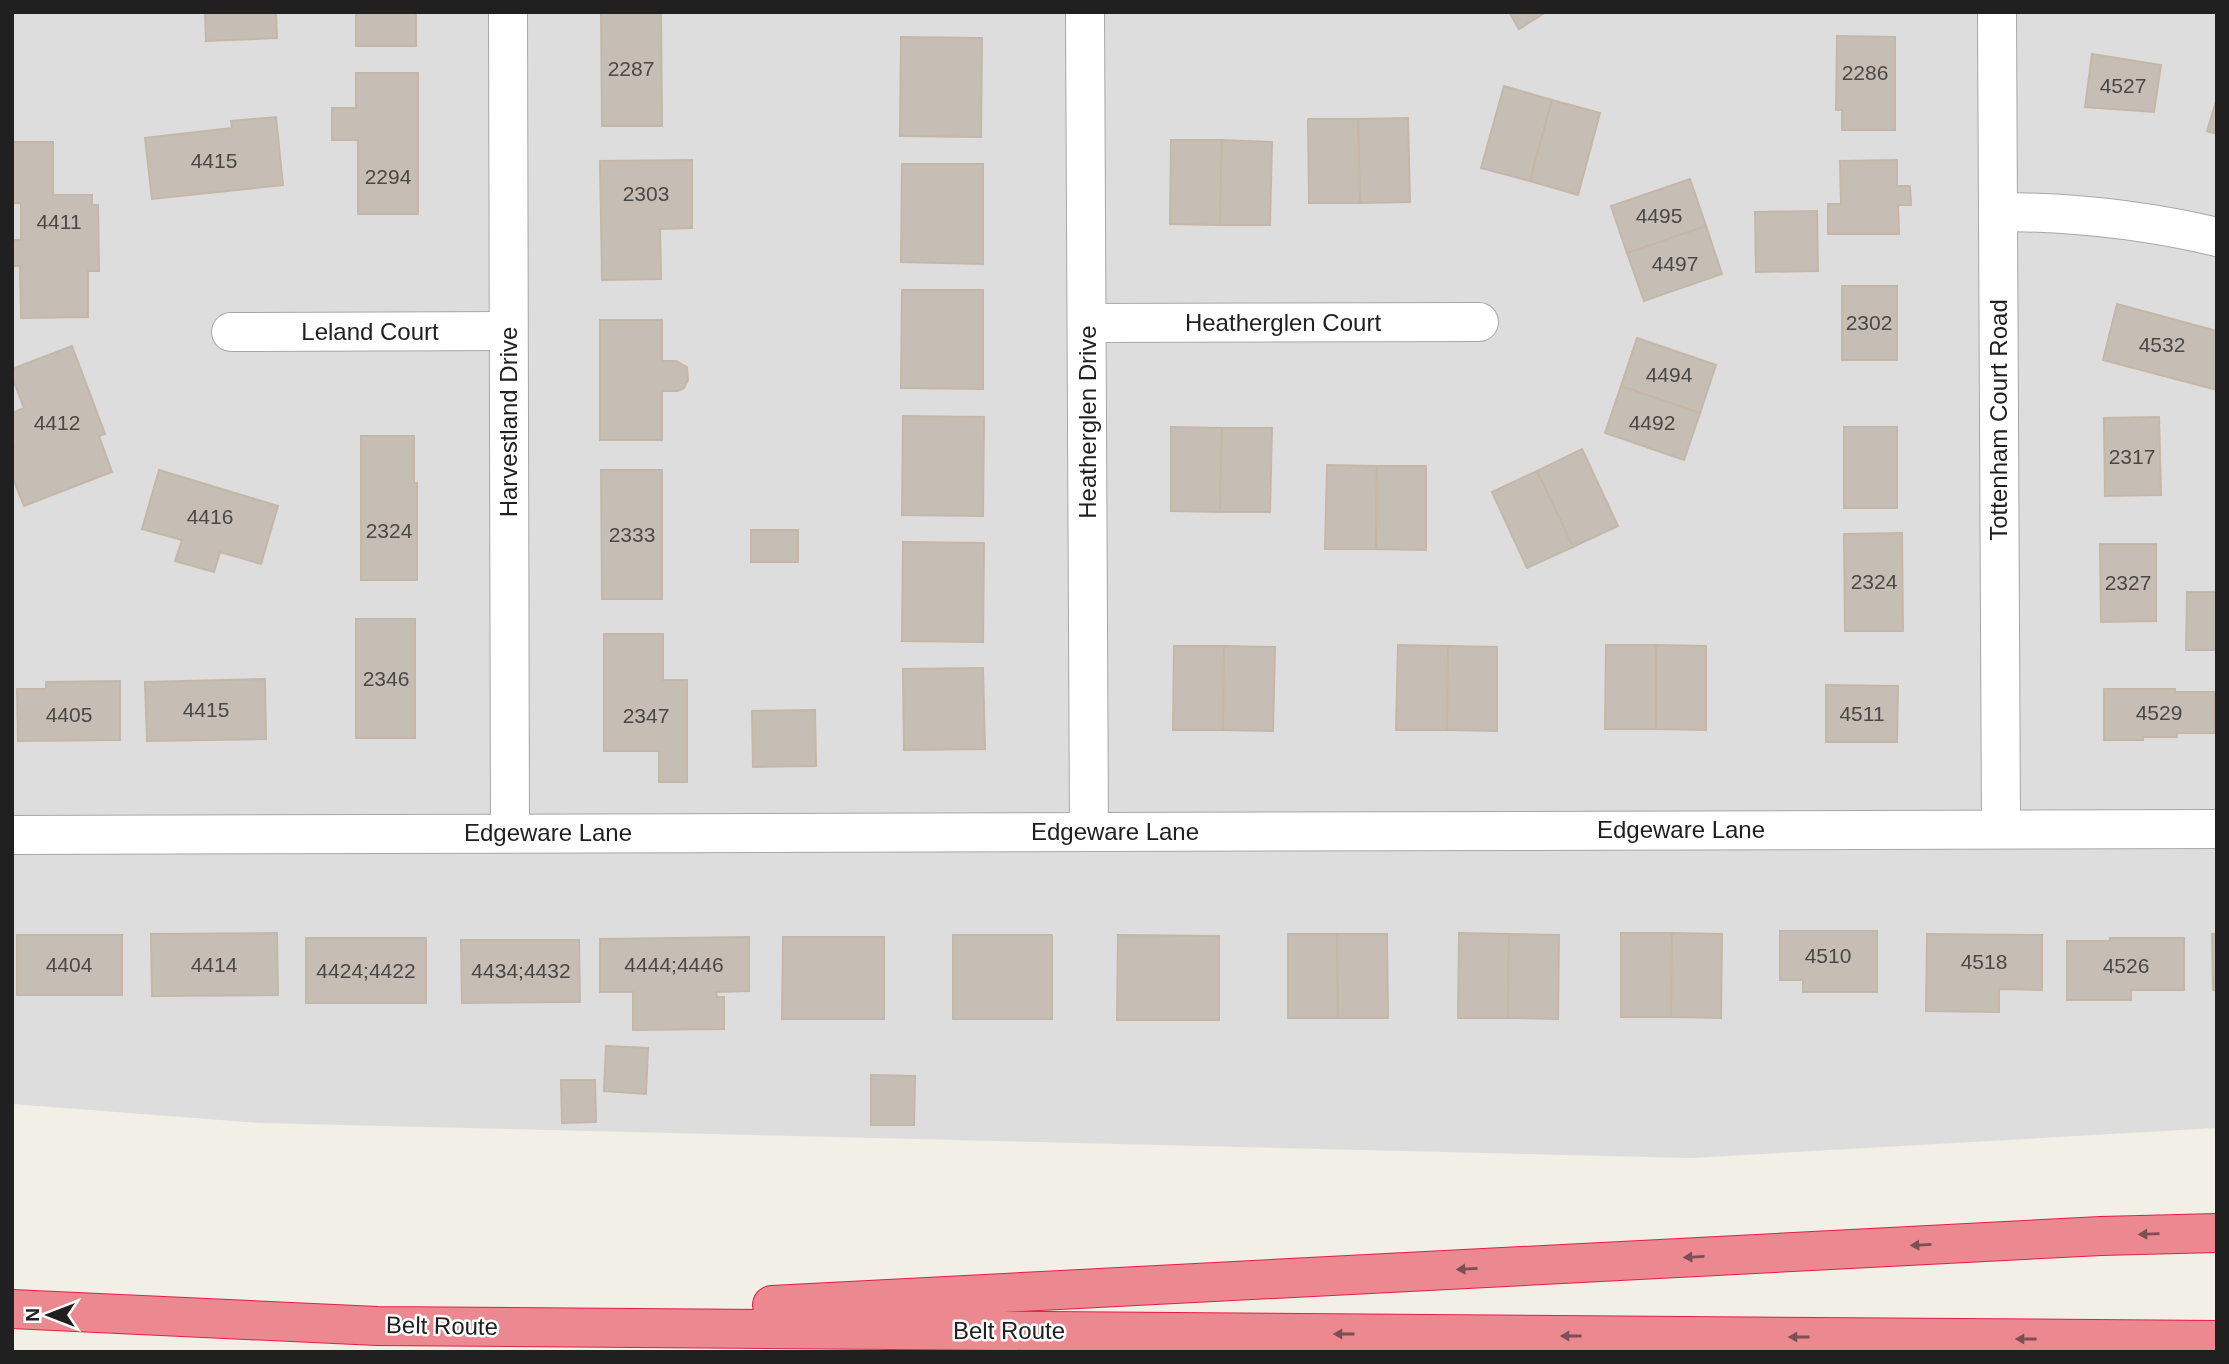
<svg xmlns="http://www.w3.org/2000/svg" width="2229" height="1364" font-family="Helvetica,sans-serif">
  <rect width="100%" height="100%" fill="#f1efe6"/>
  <path fill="#dedddd" d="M 12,12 L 2217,12 L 2217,1128 L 1691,1158 L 260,1123 L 12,1104 Z"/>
  <g fill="#c6beb5" stroke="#c4b7a7" stroke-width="2">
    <path d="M 205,12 L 276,12 L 277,38 L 206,41 Z"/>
    <rect x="356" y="12" width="60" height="34"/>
    <path d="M 601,12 L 661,12 L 662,126 L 602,126 Z"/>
    <path d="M 1509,12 L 1546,12 L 1519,29 Z"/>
    <path d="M 1837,36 L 1895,37 L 1895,130 L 1842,130 L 1842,110 L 1836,110 Z"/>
    <path d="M 901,37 L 982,38 L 981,137 L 900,136 Z"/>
    <path d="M 2092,54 L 2161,65 L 2154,112 L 2085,107 Z"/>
    <path d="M 356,73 L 418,73 L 418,214 L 358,214 L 358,140 L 332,140 L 332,108 L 356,108 Z"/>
    <path d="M 1504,86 L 1552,100 L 1530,181 L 1481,168 Z"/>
    <path d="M 2217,98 L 2217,134 L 2207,131 Z"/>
    <path d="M 1552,100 L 1600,113 L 1578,195 L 1530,181 Z"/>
    <path d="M 276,117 L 283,185 L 152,199 L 145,138 L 232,128 L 231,121 Z"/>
    <path d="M 1408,118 L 1410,202 L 1360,203 L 1358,119 Z"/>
    <path d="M 1308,119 L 1358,119 L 1360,203 L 1309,203 Z"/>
    <path d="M 1171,140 L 1222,140 L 1220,225 L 1170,224 Z"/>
    <path d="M 1222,140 L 1272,142 L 1270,225 L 1220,225 Z"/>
    <path d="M 12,142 L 53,142 L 53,195 L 92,195 L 92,205 L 98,205 L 99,271 L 88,271 L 88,317 L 21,318 L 20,266 L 13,266 L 13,240 L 21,240 L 21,203 L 12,203 Z"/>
    <path d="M 692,160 L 692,228 L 660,229 L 661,279 L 602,280 L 600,161 Z"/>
    <path d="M 1897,160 L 1897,186 L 1910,186 L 1911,205 L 1898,205 L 1899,234 L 1828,234 L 1828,204 L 1841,204 L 1840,161 Z"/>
    <path d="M 902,164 L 983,164 L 983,264 L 901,262 Z"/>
    <path d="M 1690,179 L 1706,226 L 1627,253 L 1611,206 Z"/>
    <path d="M 1817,211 L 1818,271 L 1756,272 L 1755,212 Z"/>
    <path d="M 1706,226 L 1722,274 L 1644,301 L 1627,253 Z"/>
    <rect x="1842" y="286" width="55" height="74"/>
    <path d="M 902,290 L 983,290 L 983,389 L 901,388 Z"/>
    <path d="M 2117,304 L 2217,331 L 2217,390 L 2103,360 Z"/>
    <path d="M 600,320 L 662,320 L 662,361 L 676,361 L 687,367 L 688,380 L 684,388 L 678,391 L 662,391 L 662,440 L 600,440 Z"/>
    <path d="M 1637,338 L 1716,365 L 1700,413 L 1621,386 Z"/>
    <path d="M 72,346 L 105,434 L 99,436 L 112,472 L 24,506 L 12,476 L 12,447 L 14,447 L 12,441 L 12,413 L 24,408 L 12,377 L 12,369 Z"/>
    <path d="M 1621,386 L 1700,413 L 1684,460 L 1605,433 Z"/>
    <path d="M 903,416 L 984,417 L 983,516 L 902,515 Z"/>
    <path d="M 2159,417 L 2161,495 L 2105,496 L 2104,418 Z"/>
    <path d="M 1171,427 L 1222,428 L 1220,512 L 1171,511 Z"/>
    <rect x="1844" y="427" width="53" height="81"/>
    <path d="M 1222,428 L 1272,428 L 1270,512 L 1220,512 Z"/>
    <path d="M 361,436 L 414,436 L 414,483 L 417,483 L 417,580 L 361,580 Z"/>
    <path d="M 1582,449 L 1618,526 L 1573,547 L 1537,471 Z"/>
    <path d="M 1327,465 L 1377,466 L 1376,549 L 1325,549 Z"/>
    <path d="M 1377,466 L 1426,466 L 1426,550 L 1376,549 Z"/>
    <path d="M 159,470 L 278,506 L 261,564 L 220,552 L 214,572 L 175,561 L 182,540 L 142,529 Z"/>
    <path d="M 601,470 L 662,470 L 662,599 L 602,599 Z"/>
    <path d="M 1537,471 L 1573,547 L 1527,568 L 1492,492 Z"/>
    <rect x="751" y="530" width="47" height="32"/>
    <path d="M 1902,533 L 1903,631 L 1845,631 L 1844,534 Z"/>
    <path d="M 903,542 L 984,543 L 983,642 L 902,641 Z"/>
    <path d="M 2100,544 L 2156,544 L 2156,621 L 2101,622 Z"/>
    <path d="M 2187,592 L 2217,592 L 2217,650 L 2186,650 Z"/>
    <rect x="356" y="619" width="59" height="119"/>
    <path d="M 604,634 L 663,634 L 663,680 L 687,680 L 687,782 L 659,782 L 659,751 L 604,751 Z"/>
    <path d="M 1398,645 L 1448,646 L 1447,730 L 1396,730 Z"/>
    <path d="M 1606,645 L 1656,645 L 1656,729 L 1605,729 Z"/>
    <path d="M 1656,645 L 1706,646 L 1706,730 L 1656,729 Z"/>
    <path d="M 1174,646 L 1224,646 L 1223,730 L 1173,730 Z"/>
    <path d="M 1224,646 L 1275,647 L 1273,731 L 1223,730 Z"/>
    <path d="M 1448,646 L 1497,647 L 1497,731 L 1447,730 Z"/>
    <path d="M 983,668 L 985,749 L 904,750 L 903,669 Z"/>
    <path d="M 265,679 L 266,739 L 147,741 L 145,682 Z"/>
    <path d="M 120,681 L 120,740 L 18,741 L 17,689 L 46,689 L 46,682 Z"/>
    <path d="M 1826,685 L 1898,686 L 1897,742 L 1826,742 Z"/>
    <path d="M 2104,689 L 2175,689 L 2175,692 L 2214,692 L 2214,733 L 2177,733 L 2177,737 L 2143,737 L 2143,740 L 2104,740 Z"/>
    <path d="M 815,710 L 816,766 L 753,767 L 752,711 Z"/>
    <path d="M 1780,931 L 1877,931 L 1877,992 L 1803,992 L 1803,980 L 1780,980 Z"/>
    <path d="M 277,933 L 278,995 L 152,996 L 151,934 Z"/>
    <path d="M 1459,933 L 1509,934 L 1508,1018 L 1458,1018 Z"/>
    <path d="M 1621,933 L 1672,933 L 1671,1017 L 1621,1017 Z"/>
    <path d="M 1672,933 L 1722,934 L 1721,1018 L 1671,1017 Z"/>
    <path d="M 1288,934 L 1337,934 L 1338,1018 L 1288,1018 Z"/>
    <path d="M 1337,934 L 1387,934 L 1388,1018 L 1338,1018 Z"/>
    <path d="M 1509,934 L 1559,935 L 1558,1019 L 1508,1018 Z"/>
    <path d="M 1927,934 L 2042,935 L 2042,990 L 1999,989 L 1999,1012 L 1926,1011 Z"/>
    <path d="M 2212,934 L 2217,934 L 2217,990 L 2213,990 Z"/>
    <rect x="17" y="935" width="105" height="60"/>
    <rect x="953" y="935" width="99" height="84"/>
    <path d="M 1118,935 L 1219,936 L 1219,1020 L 1117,1020 Z"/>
    <path d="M 749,937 L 749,991 L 716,992 L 717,997 L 724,997 L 724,1029 L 633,1030 L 633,992 L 600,992 L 600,939 Z"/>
    <path d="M 783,937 L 884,937 L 884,1019 L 782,1019 Z"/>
    <rect x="306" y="938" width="120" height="65"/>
    <path d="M 2110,938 L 2184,938 L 2184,990 L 2131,990 L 2131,1000 L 2067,1000 L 2067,941 L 2110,941 Z"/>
    <path d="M 461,940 L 579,940 L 580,1002 L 462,1003 Z"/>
    <path d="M 606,1046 L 648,1048 L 646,1094 L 604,1091 Z"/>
    <path d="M 871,1075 L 915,1076 L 914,1125 L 871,1125 Z"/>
    <path d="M 561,1080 L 595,1080 L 596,1122 L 562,1123 Z"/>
  </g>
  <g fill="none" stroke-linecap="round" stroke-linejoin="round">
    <g stroke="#a7a7a7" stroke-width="40">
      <g id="minor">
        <path d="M 508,12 L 510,833"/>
        <path d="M 1085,12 L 1089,832"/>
        <path d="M 1997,12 L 2001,828"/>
        <path d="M 1998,212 C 2072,212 2145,220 2217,237"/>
        <path d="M 1087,323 L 1479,322"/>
        <path d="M 231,332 L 508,331"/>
        <path d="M 12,835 L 2217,829"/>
      </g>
    </g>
    <g stroke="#e61c48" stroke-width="40">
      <g id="highway">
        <path d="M 772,1305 L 2101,1236 L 2217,1233"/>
        <path d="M 12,1309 L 377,1326 L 2217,1340"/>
      </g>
    </g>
    <use href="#minor" stroke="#fff" stroke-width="38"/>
    <use href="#highway" stroke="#ec8990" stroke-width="38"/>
  </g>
  <defs><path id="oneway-solid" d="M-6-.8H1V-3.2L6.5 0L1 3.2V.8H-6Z" transform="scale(1.75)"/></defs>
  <g fill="#7c4f52">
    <use href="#oneway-solid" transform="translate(2149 1234) rotate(178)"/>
    <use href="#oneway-solid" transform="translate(1921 1245) rotate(177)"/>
    <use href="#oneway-solid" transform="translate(1694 1257) rotate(177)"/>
    <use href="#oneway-solid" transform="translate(1467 1269) rotate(177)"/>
    <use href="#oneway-solid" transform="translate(1344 1334) rotate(-180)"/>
    <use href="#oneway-solid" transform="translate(1571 1336) rotate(-180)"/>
    <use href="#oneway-solid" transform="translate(1799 1337) rotate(-180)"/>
    <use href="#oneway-solid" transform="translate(2026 1339) rotate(-180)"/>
  </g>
  <g text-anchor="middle" stroke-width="5" stroke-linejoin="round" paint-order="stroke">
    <g font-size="21" fill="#4a4845">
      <text x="631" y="76">2287</text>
      <text x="1865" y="80">2286</text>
      <text x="2123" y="93">4527</text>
      <text x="214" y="168">4415</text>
      <text x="388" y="184">2294</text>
      <text x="646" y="201">2303</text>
      <text x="1659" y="223">4495</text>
      <text x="59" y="229">4411</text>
      <text x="1675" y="271">4497</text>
      <text x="1869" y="330">2302</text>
      <text x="2162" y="352">4532</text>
      <text x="1669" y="382">4494</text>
      <text x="57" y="430">4412</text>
      <text x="1652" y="430">4492</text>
      <text x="2132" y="464">2317</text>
      <text x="210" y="524">4416</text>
      <text x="389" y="538">2324</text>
      <text x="632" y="542">2333</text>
      <text x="1874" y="589">2324</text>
      <text x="2128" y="590">2327</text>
      <text x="386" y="686">2346</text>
      <text x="206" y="717">4415</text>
      <text x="2159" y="720">4529</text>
      <text x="1862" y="721">4511</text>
      <text x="69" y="722">4405</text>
      <text x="646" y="723">2347</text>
      <text x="1828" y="963">4510</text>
      <text x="1984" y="969">4518</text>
      <text x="69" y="972">4404</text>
      <text x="214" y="972">4414</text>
      <text x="674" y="972">4444;4446</text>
      <text x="2126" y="973">4526</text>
      <text x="366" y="978">4424;4422</text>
      <text x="521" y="978">4434;4432</text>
    </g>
    <g font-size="24" fill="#202020" stroke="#fff">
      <text x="1283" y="331">Heatherglen Court</text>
      <text x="370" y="340">Leland Court</text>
      <text transform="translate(1999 420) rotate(-90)" y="8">Tottenham Court Road</text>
      <text transform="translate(509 422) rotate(-90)" y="8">Harvestland Drive</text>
      <text transform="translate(1088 422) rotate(-90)" y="8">Heatherglen Drive</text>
      <text x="1681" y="838">Edgeware Lane</text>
      <text x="1115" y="840">Edgeware Lane</text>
      <text x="548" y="841">Edgeware Lane</text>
      <text transform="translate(442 1326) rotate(1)" y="8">Belt Route</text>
      <text x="1009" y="1339">Belt Route</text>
    </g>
  </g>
  <rect width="2229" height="1364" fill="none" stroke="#202020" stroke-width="28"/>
  <g transform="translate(49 1315) rotate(270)" stroke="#ffffff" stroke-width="5" paint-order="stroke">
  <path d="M0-5L12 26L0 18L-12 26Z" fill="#202020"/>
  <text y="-10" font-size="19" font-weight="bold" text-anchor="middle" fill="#202020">N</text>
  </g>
</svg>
